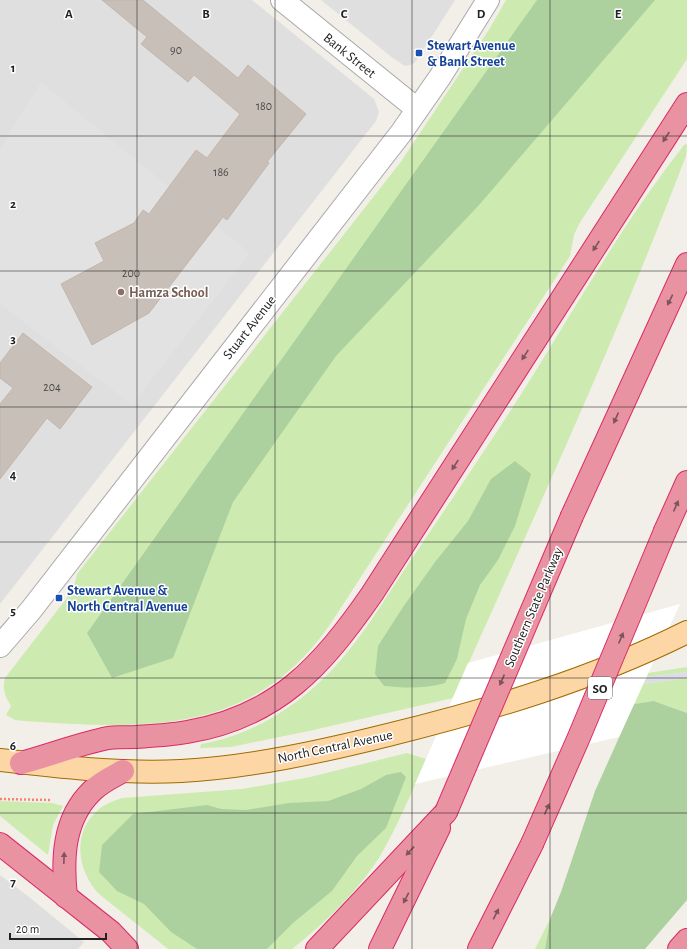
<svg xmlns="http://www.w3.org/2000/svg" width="687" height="949" font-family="'Alegreya Sans',sans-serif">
  <rect width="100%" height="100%" fill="#f2efe9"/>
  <g fill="#e0dfdf">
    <path d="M 0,0 L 252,0 L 368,94 L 374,99 L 379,112 L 376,121 L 0,604 Z"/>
    <path d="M 321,0 L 455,0 L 416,61 L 413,64 L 405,66 L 394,59 Z"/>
    <path d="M 0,875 L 29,897 L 84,942 L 78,949 L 0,949 Z"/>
  </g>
  <g fill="#cdebb0">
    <path d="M 506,0 L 687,0 L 687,59 L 579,224 L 574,235 L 570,256 L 329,626 C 252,736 144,729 24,721 L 15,720 L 6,715 L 11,706 C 5,696 2,690 5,678 L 73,590 L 77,574 L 400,163 L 490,28 Z"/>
    <path d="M 687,144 L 686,156 C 616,340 533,519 453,698 L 309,731 L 231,747 L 200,748 L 201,744 C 248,736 290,711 324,678 C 361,642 386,596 415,554 C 450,502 486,449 520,396 C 573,312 622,224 684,145 Z"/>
    <path d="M 687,667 L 687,672 L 646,677 L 648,673 Z"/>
    <path d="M 687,678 L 687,713 L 655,701 L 634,704 L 643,684 Z"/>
    <path d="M 407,753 L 426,759 C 412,792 398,825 380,856 C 361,888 322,926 292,949 L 168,949 L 99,894 C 77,871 72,833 97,811 C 104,804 114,801 122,798 L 242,789 L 310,777 Z"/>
    <path d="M 0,801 L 52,803 L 63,806 L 53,825 L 48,855 L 0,816 Z"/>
    <path d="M 550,919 L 545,949 L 535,949 Z"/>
  </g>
  <g fill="#add19e">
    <path d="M 537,0 L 655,0 L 480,204 L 336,356 L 233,502 L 173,658 L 112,678 L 87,633 Z"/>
    <path d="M 515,461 L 531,474 L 515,526 L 498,560 L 480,585 L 466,619 L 457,659 L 445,683 C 424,689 405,688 384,686 L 375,674 L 378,646 L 403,607 L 435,562 L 468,521 L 491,479 Z"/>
    <path d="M 654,701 L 687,713 L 687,900 L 645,949 L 545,949 L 550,919 L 561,892 L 595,791 L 634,704 Z"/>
    <path d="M 401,772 L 406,777 L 386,828 L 357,856 L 332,891 L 293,923 L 267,949 L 197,949 L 171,932 L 144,904 L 117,891 L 99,872 L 102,845 L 133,814 L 207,805 L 221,809 L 246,810 L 289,803 L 328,801 L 361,789 L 386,775 Z"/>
  </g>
  <path fill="#e2e2e2" d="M 41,82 L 250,253 L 132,405 L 0,304 L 0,149 Z"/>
  <path fill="#dddde8" d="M 687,672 L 687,678 L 643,684 L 646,677 Z"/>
  <path fill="#fff" d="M 680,604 L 619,737 L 415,784 L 468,663 Z"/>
  <g fill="#c7bfb8" stroke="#c4b6ab">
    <path d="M 102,0 L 143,0 L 238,78 L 248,65 L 306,114 L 267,162 L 269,163 L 227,220 L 223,217 L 149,313 L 92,345 L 61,284 L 104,261 L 95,243 L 134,223 L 143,210 L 149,214 L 196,150 L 207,158 L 240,114 L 194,75 L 188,82 L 141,44 L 147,37 Z"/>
    <path d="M 23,333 L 92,387 L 60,429 L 47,418 L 0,479 L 0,404 L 13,388 L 0,378 L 0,363 Z"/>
  </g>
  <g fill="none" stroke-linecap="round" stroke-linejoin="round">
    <g stroke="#a9a9a9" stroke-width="24">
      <g id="minor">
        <path d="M 282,0 L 417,109"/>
        <path d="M 0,646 L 31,610 L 401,133 L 440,77 L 488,0"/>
      </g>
    </g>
    <g stroke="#a06b00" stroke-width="24">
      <path id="major" d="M 0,760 C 58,767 123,774 181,771 C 251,767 320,752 388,735 C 490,710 593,679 687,632"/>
    </g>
    <g stroke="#dc2a67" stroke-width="24">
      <g id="highway">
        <path d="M 572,516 L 687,264"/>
        <path d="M 665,531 L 687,482"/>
        <path d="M 21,763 C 50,755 79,744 108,738 C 117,737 127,737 135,737 C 153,736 170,735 187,732 C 277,717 322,666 372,594 L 687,104"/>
        <path d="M 0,844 L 111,932 L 127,949"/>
        <path d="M 66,897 C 62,859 63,819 92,791 C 101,782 112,777 123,771"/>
        <path d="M 317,949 L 446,812"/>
        <path d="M 380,949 L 439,828"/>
        <path d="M 479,949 L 532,844"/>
        <path d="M 679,949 L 687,940"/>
      </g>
    </g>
    <path stroke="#fa8072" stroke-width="2.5" stroke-dasharray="2 2" stroke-linecap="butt" d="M 0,799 L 51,800"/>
    <use href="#minor" stroke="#fff" stroke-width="22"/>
    <use href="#major" stroke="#fcd6a4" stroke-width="22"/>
    <use href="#highway" stroke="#e892a2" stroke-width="22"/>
    <g stroke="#dc2a67" stroke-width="24" stroke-linecap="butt">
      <g id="highway-bridge">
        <path d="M 446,812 L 572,516"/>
        <path d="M 532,844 L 579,737 L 665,531"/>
      </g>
    </g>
    <use href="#highway-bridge" stroke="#e892a2" stroke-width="22"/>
  </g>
  <defs><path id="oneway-solid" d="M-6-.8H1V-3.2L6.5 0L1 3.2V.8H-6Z"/></defs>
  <g fill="#7b545c">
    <use href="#oneway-solid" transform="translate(666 137) rotate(123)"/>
    <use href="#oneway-solid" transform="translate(596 246) rotate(123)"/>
    <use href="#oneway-solid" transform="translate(670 300) rotate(116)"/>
    <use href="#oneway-solid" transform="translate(525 355) rotate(123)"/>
    <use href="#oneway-solid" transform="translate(616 418) rotate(114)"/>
    <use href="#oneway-solid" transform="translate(455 465) rotate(123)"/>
    <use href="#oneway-solid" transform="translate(676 506) rotate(-66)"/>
    <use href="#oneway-solid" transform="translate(621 638) rotate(-67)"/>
    <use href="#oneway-solid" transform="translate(502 680) rotate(113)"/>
    <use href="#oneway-solid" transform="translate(547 809) rotate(-66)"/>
    <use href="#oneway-solid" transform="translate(410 851) rotate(133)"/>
    <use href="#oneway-solid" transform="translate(64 858) rotate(-88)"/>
    <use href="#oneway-solid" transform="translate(406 898) rotate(117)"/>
    <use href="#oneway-solid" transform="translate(496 914) rotate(-63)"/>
  </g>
  <path fill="none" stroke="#222" stroke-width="1" stroke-opacity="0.55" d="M 137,0 L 137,949M 275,0 L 275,949M 412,0 L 412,949M 550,0 L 550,949M 0,136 L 687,136M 0,271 L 687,271M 0,407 L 687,407M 0,542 L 687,542M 0,678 L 687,678M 0,813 L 687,813"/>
  <g fill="#1a4fb4" stroke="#fff" stroke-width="1.5">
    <rect x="415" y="49" width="8" height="8" rx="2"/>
    <rect x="55" y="594" width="8" height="8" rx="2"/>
  </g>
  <circle fill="#8d6e63" stroke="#fff" stroke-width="1.5" cx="121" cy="292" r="4"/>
  <g text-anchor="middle" stroke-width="3" stroke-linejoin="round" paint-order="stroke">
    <g font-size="12" fill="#4b4948">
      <text x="176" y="54">90</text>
      <text x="264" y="110">180</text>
      <text x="221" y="176">186</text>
      <text x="131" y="277">200</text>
      <text x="52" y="391">204</text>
    </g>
    <rect fill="#fff" stroke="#646464" stroke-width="1" x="588" y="677" width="24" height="22" rx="3"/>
    <g font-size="13" font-weight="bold" fill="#222">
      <text x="600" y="693">SO</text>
    </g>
    <g font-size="14" font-weight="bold" fill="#164399" stroke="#fff" text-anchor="start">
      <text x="427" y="50">Stewart Avenue<tspan x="427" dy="16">&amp; Bank Street</tspan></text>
      <text x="67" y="595">Stewart Avenue &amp;<tspan x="67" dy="16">North Central Avenue</tspan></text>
    </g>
    <g font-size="14" fill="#222" stroke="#fff">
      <text transform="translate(350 55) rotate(39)" y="5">Bank Street</text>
      <text transform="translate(249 327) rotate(-52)" y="5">Stuart Avenue</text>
      <text transform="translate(533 607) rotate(-67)" y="5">Southern State Parkway</text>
      <text transform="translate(335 746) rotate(-12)" y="5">North Central Avenue</text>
    </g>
    <g font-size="14" font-weight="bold" fill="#785e54" stroke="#fff" text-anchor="start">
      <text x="129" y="297">Hamza School</text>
    </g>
  </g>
  <g font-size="13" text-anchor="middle" font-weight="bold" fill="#222" stroke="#fff" stroke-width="3" stroke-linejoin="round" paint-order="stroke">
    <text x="69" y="18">A</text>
    <text x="206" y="18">B</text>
    <text x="344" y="18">C</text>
    <text x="481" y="18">D</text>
    <text x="618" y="18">E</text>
    <text x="13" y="72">1</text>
    <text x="13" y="208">2</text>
    <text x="13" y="343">3</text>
    <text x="13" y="479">4</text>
    <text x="13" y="615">5</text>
    <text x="13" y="750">6</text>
    <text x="13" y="886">7</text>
  </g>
  <path d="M10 933v6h96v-6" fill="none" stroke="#222222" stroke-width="2"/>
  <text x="16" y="933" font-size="12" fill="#222222" stroke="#ffffff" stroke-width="3" paint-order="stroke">20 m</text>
</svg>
